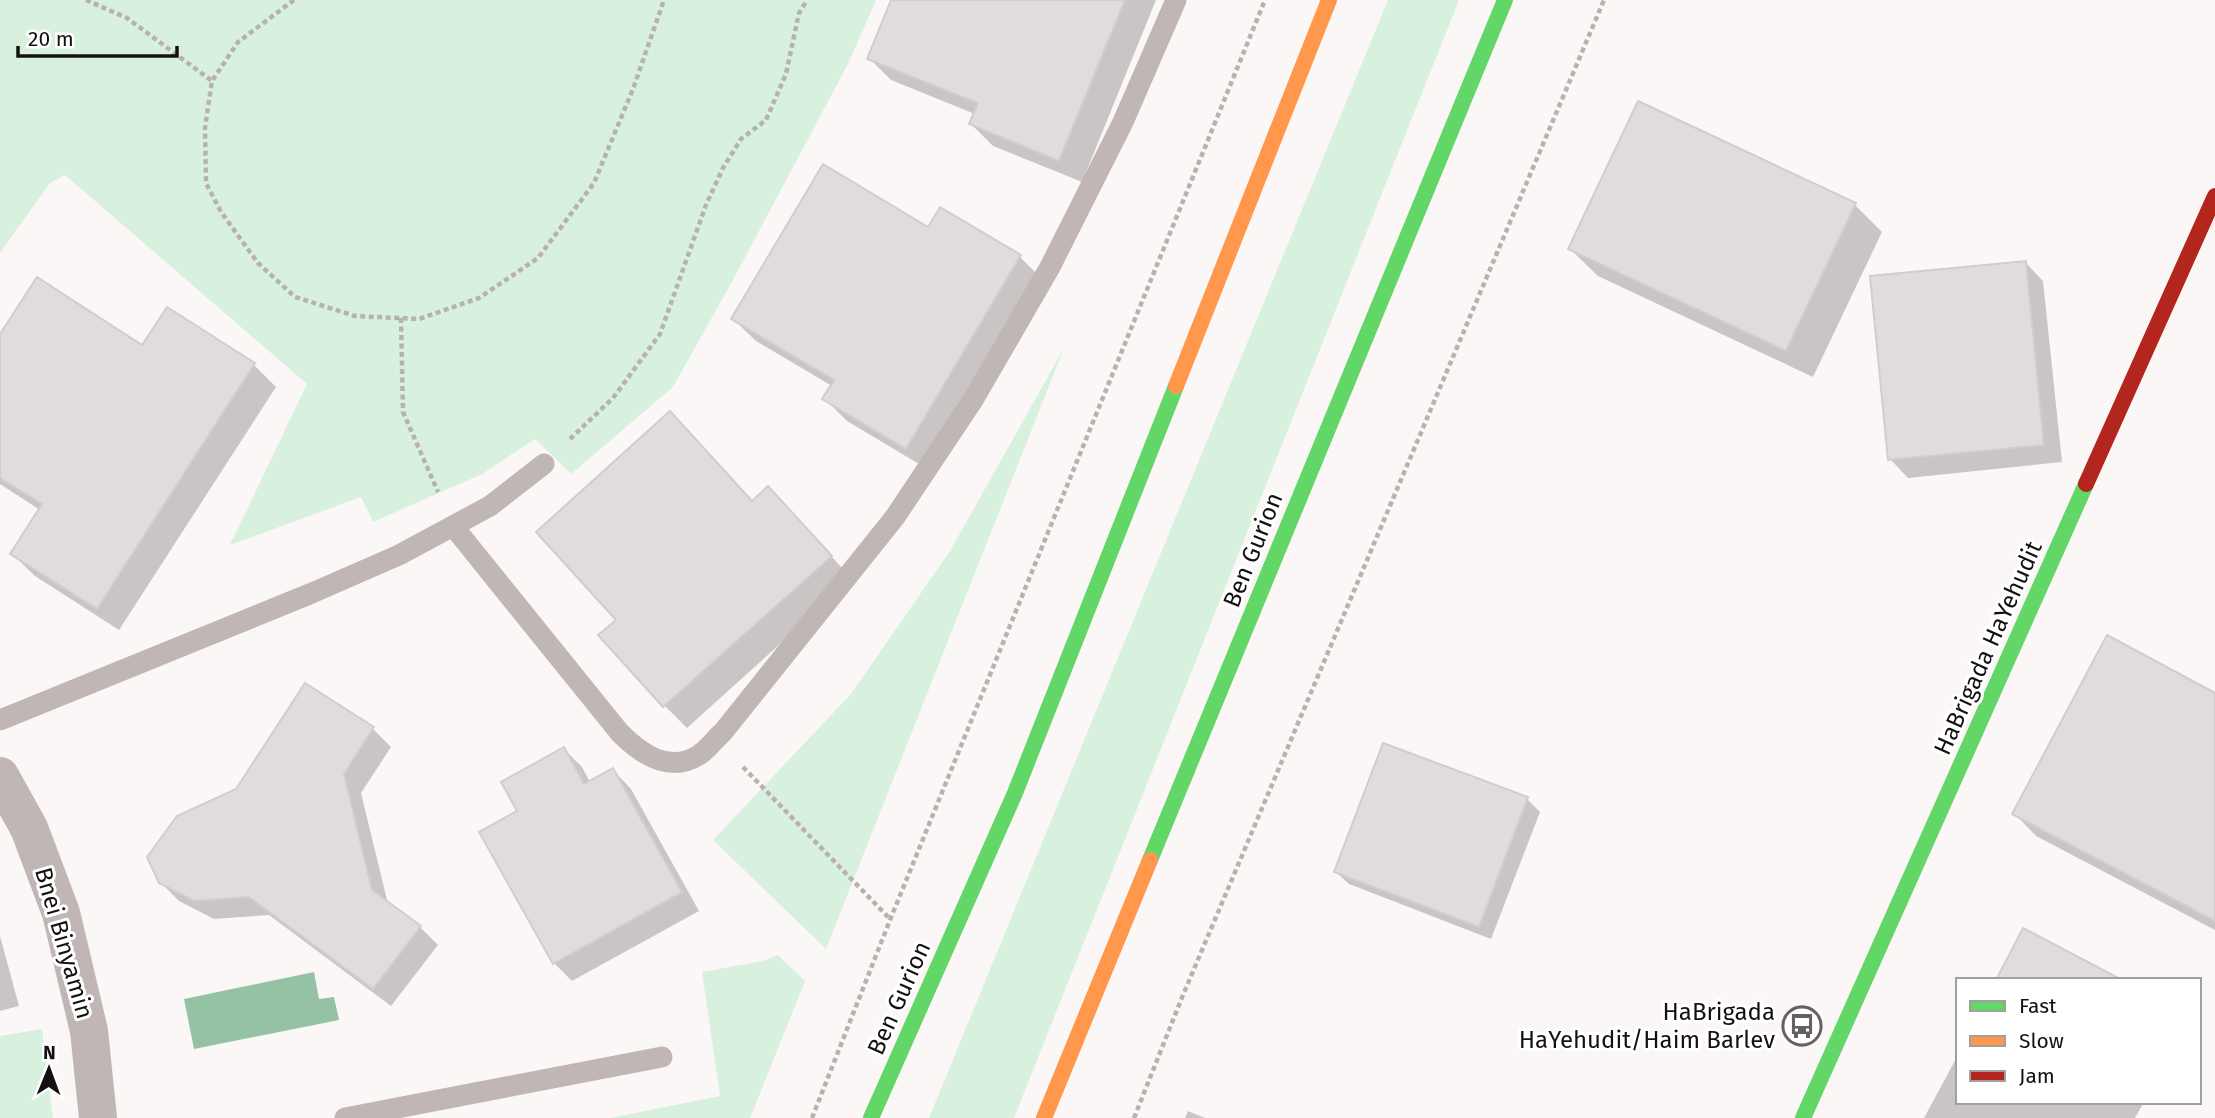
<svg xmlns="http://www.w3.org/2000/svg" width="2215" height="1118" font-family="'Fira Sans',sans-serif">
  <rect width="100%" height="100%" fill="#fcf7f7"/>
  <g fill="#d8f0de">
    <path d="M 0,0 L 876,0 L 848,64 L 734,278 L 673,387 L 571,474 L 535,439 L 482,474 L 373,522 L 361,497 L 230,545 L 307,384 L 65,175 L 50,183 L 0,253 Z"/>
    <path d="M 1388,0 L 1459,0 L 1014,1118 L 929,1118 Z"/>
    <path d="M 1064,348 L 826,949 L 713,840 L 851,694 L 950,551 Z"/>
    <path d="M 778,955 L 805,981 L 750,1118 L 610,1118 L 720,1096 L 702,972 L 763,961 Z"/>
    <path d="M 42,1029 L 53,1118 L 0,1118 L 0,1036 Z"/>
  </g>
  <path fill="#95c1a4" d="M 314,972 L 319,999 L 334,997 L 339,1020 L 194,1049 L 184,999 Z"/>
  <g fill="#0003">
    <path d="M 893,0 L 1156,0 L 1082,182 L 993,146 L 971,124 L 975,114 L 891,80 L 869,58 Z"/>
    <path d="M 1855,205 L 1882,232 L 1813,377 L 1598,276 L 1570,249 Z"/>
    <path d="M 940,210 L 1020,257 L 1042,279 L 929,470 L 847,421 L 825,399 L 832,386 L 756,341 L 733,319 L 929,229 Z"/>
    <path d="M 2025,262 L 2043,281 L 2062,462 L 1908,478 L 1890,459 Z"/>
    <path d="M 167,310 L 254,365 L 276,387 L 119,630 L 35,576 L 12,554 L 40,510 L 0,484 L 0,337 L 143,347 Z"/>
    <path d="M 753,502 L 790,511 L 852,579 L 687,728 L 665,706 Z"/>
    <path d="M 305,685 L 373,729 L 391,747 L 361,793 L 388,904 L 420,927 L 438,945 L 391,1006 L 269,915 L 214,919 L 179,901 L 160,882 L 237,790 Z"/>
    <path d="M 2215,695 L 2215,930 L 2036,836 L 2014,813 Z"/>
    <path d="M 564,749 L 582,767 L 590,782 L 613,770 L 631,789 L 699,911 L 572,981 L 554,963 L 519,811 Z"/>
    <path d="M 1527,799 L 1540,812 L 1491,939 L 1349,884 L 1336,872 Z"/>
    <path d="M 0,936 L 19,1006 L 0,1011 Z"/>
    <path d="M 1958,1055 L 1958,1102 L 2144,1102 L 2135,1118 L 1924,1118 Z"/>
    <path d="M 1188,1111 L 1205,1118 L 1185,1118 Z"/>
  </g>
  <g fill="#e0dcdc" stroke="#d1cdcc" stroke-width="2">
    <path d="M 891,0 L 1125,0 L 1059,161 L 969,124 L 978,103 L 867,59 Z"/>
    <path d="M 1638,101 L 1856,203 L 1786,351 L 1568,249 Z"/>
    <path d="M 823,164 L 928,227 L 940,207 L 1021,255 L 906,449 L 822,399 L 834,380 L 731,319 Z"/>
    <path d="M 2026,261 L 2044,445 L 1888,460 L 1870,276 Z"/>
    <path d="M 37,277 L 142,345 L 167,307 L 255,363 L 97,609 L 10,554 L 42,504 L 0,478 L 0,334 Z"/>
    <path d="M 670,411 L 752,501 L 768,486 L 832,556 L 663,707 L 598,635 L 616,620 L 536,532 Z"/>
    <path d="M 2107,635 L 2215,693 L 2215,921 L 2012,814 Z"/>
    <path d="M 305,683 L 374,727 L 344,774 L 372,890 L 421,926 L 373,989 L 249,897 L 194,901 L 159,883 L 147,857 L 177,816 L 236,789 Z"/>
    <path d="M 1383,743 L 1528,797 L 1479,927 L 1334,872 Z"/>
    <path d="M 564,747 L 584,784 L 613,768 L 682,892 L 553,964 L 479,832 L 517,811 L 501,782 Z"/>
    <path d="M 2023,928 L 2122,980 L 1996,980 Z"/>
  </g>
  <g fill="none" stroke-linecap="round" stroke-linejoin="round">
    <g stroke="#b8b1b0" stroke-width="4.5" stroke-dasharray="5 3.5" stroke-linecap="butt">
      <path d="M 86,0 L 127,18 L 212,81"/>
      <path d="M 294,0 L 238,42 L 212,81 L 205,128 L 206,183 L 221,212 L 258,263 L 295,297 L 355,316 L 419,319 L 479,298 L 538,258 L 594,183 L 633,89 L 664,0"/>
      <path d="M 401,318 L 403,412 L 438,492"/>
      <path d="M 570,439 L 613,398 L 660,334 L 706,205 L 723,168 L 741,139 L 766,120 L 786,74 L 799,13 L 807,0"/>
      <path d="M 743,767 L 890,919"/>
      <path d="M 812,1118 L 890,920 L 1265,0"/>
      <path d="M 1134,1118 L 1183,995 L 1604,0"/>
    </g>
    <g stroke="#c0b6b6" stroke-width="21">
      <path d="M 453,526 L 620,733 C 641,754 669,774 699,755 C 708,749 715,739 723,732 L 895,517 L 973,400 L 1050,267 L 1123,122 L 1176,0"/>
      <path d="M 0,720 L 312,593 L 399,555 L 490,506 L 544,464"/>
      <path d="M 345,1118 L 662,1057"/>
    </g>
    <path stroke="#c0b6b6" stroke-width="38" d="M 0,776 L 29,828 L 61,913 L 89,1031 L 98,1118"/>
    <g stroke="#63d668" stroke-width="16">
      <path d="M 1150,860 L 1505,0"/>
      <path d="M 871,1118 L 1015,793 L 1176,386"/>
      <path d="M 1803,1118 L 2086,484"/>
    </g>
    <g stroke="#ff974d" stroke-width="16">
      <path d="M 1176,386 L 1329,0"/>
      <path d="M 1044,1118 L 1150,860"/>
    </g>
    <path stroke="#b3261e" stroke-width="16" d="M 2086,484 L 2215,196"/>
  </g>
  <defs>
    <g id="bus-ring" transform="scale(2.0125)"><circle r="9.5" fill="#fff" stroke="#656161" stroke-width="1.5"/><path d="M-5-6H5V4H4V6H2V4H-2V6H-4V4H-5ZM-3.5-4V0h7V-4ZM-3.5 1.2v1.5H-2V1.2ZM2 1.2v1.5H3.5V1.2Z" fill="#656161"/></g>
  </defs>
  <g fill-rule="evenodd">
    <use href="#bus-ring" x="1802" y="1026"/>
  </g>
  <g text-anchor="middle" stroke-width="6" stroke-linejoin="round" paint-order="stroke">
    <g font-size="24" fill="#141010" stroke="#fff">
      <text transform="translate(1253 550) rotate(-68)" y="8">Ben Gurion</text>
      <text transform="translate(1988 648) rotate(-66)" y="8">HaBrigada HaYehudit</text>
      <text transform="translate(64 943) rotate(74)" y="8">Bnei Binyamin</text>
      <text transform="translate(899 998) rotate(-66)" y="8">Ben Gurion</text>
    </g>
    <g font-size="24" fill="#141010" stroke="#fff" text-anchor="end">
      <text x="1775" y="1020">HaBrigada<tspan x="1775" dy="28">HaYehudit/Haim Barlev</tspan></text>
    </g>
  </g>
  <rect x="1956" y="978" width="245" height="126" fill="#ffffff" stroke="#a19f9f" stroke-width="2"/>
  <rect x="1970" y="1001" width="35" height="10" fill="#63d668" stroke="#a19f9f" stroke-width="2"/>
  <text x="2019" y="1013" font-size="21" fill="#141010">Fast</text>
  <rect x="1970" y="1036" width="35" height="10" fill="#ff974d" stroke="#a19f9f" stroke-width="2"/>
  <text x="2019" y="1048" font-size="21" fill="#141010">Slow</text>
  <rect x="1970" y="1071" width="35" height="10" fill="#b3261e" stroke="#a19f9f" stroke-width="2"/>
  <text x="2019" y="1083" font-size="21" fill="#141010">Jam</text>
  <g transform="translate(49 1069) rotate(1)" stroke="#ffffff" stroke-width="5" paint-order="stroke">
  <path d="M0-5L12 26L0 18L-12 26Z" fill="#141010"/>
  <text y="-10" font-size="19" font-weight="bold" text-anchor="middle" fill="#141010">N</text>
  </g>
  <path d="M18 46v10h159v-10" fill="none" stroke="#141010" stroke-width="3.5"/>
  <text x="28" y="46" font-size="21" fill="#141010" stroke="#ffffff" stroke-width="5" paint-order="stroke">20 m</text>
</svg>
